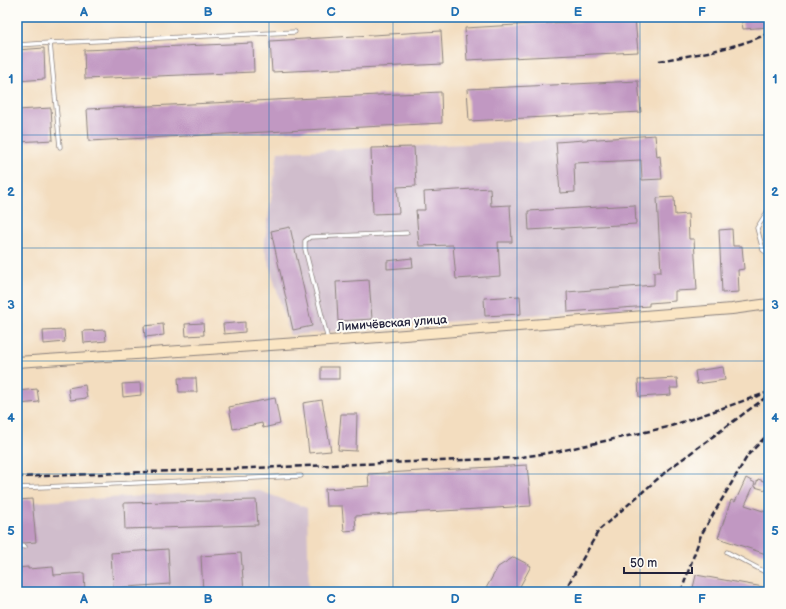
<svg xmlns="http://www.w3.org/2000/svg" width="786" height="609" font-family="'Balsamiq Sans',sans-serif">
  <rect width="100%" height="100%" fill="#fdfcf7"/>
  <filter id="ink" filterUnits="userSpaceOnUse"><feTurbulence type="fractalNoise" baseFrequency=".025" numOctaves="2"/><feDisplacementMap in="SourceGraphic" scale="8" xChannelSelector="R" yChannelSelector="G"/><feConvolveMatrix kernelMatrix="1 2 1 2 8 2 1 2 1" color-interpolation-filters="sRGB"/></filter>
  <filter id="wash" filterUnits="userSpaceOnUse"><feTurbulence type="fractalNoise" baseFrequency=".012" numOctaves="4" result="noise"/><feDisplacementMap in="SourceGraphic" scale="16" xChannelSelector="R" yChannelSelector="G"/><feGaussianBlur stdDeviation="0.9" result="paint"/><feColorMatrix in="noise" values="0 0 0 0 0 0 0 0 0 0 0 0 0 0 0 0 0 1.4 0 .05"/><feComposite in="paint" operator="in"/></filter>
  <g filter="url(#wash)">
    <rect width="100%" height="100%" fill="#f3ddbf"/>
    <g fill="#d0bdcc">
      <path d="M 656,136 L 661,304 L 290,335 L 264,247 L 278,152 Z"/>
      <path d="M 257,490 L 307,508 L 309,592 L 17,592 L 17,559 L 20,558 L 17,540 L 17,503 Z"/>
    </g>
    <g id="blocks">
      <g fill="#c198c2">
        <path d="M 741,17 L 769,17 L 769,27 L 743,29 Z"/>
        <path d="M 635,18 L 638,52 L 467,60 L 465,28 Z"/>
        <path d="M 441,31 L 443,64 L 272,72 L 270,41 Z"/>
        <path d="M 253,43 L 254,72 L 85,79 L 84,50 Z"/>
        <path d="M 44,48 L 45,79 L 17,81 L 17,50 Z"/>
        <path d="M 638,81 L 641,112 L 469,121 L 467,89 Z"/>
        <path d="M 441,92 L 442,123 L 89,141 L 87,109 Z"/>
        <path d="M 51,108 L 53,140 L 17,142 L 17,110 Z"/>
        <path d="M 655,135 L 657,157 L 660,156 L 662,179 L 642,180 L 641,160 L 574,163 L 575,192 L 560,193 L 556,142 Z"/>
        <path d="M 414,147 L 416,186 L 397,187 L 399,213 L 373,214 L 371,148 Z"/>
        <path d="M 490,188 L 491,206 L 510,205 L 512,242 L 498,242 L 500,276 L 456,279 L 453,245 L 419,246 L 416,210 L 425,210 L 424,192 Z"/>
        <path d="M 674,197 L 675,215 L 688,214 L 689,239 L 694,239 L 697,290 L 675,291 L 675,301 L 649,303 L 649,306 L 568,312 L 567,292 L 654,285 L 654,272 L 661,272 L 657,198 Z"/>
        <path d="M 635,205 L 636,224 L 529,230 L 528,211 Z"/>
        <path d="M 290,227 L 312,326 L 293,330 L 271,231 Z"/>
        <path d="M 732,229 L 733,246 L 742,246 L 744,269 L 738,270 L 739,292 L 722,293 L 719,230 Z"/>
        <path d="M 412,258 L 413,267 L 387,269 L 387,261 Z"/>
        <path d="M 369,280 L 372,319 L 338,321 L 336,282 Z"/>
        <path d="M 520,296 L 521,314 L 485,316 L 484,298 Z"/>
        <path d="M 245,322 L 245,332 L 224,334 L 223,324 Z"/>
        <path d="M 203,323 L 204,335 L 186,336 L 185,324 Z"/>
        <path d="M 163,324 L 164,335 L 145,337 L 144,326 Z"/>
        <path d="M 64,330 L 65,342 L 44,344 L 43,331 Z"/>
        <path d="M 105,330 L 106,341 L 84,343 L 83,331 Z"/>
        <rect x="321" y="367" width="18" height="12"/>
        <path d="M 723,367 L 725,380 L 697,384 L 695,371 Z"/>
        <path d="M 178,378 L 196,378 L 197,392 L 179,392 Z"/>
        <path d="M 677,378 L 678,388 L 670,388 L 671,395 L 639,397 L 638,380 Z"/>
        <path d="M 140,383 L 141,395 L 123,397 L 122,384 Z"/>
        <path d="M 85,385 L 87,398 L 70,400 L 68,388 Z"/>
        <path d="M 37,389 L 39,402 L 20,404 L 18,391 Z"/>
        <path d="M 275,398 L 280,424 L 263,428 L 262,423 L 233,429 L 229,407 Z"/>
        <path d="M 322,400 L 331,451 L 309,453 L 303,403 Z"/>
        <path d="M 341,414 L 357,414 L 356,451 L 338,450 Z"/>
        <path d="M 527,465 L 531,506 L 355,516 L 356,530 L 344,531 L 342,506 L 326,506 L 325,489 L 369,486 L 368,474 Z"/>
        <path d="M 746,478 L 755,483 L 745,505 L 769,513 L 769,555 L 718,538 L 731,500 L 735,502 Z"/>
        <path d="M 758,479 L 769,483 L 769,491 L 755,487 Z"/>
        <path d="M 32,499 L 36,542 L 24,543 L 19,542 L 17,500 Z"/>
        <path d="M 256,500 L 258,525 L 125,529 L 124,503 Z"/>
        <path d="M 168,549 L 170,584 L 113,588 L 111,553 Z"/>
        <path d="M 241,553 L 244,592 L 203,592 L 201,556 Z"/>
        <path d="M 514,557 L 531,566 L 517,592 L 489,592 L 485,590 L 498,567 Z"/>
        <path d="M 28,567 L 28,569 L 53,567 L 54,575 L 84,573 L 85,592 L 17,592 L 17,568 Z"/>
        <path d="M 696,575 L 769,588 L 769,592 L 692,592 Z"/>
      </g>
    </g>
  </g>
  <g filter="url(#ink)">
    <use href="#blocks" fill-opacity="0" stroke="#8a807d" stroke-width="1"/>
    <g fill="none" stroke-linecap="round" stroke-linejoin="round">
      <g stroke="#8a807d" stroke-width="5">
        <g id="lane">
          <path d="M 17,45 L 50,43"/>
          <path d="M 60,147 L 50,43 L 295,32"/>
          <path d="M 769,209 L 757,228 L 763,250 L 769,254"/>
          <path d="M 328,340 L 305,249 L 305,241 L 310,237 L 407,233"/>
          <path d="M 17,488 L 301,476"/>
          <path d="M 17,545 L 25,547"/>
          <path d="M 727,552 L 769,574"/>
        </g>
      </g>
      <g stroke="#8a807d" stroke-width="12">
        <path id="secondary" d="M 17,362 L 329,341 L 732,309 L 769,304"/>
      </g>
      <use href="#lane" stroke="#fff" stroke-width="3.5"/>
      <use href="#secondary" stroke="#fbe6c4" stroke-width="10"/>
      <g stroke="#22223b" stroke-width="2.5" stroke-dasharray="6 3" stroke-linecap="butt">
        <path d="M 659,61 C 696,54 735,49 769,33"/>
        <path d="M 17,477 L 516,458 L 560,451 L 668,427 L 769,392"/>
        <path d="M 564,592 L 599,530 L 669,469 L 769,395"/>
        <path d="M 681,592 L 701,535 L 748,455 L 769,433"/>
      </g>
    </g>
  </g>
  <path fill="none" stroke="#1f6fb2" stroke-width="1" stroke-opacity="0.55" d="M 146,17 L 146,592M 269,17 L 269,592M 393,17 L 393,592M 517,17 L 517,592M 640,17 L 640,592M 17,135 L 769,135M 17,248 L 769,248M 17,361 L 769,361M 17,474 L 769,474"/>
  <g text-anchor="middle" stroke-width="4" stroke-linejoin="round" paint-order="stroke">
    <g font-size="12" fill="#22223b" stroke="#fdfcf7">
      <text transform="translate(392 323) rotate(-4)" y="4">Лимичёвская улица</text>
    </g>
  </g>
  <rect width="786" height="609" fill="none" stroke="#fdfcf7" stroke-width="44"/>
  <path d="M624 567v6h68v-6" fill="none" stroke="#22223b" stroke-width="2"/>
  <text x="630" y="567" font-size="12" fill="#22223b" stroke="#fdfcf7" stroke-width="3" paint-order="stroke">50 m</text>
  <rect x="22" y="22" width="742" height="565" fill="none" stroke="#1f6fb2" stroke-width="1.5"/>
  <g font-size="13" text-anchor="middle" font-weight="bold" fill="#1f6fb2">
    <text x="84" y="16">A</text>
    <text x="208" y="16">B</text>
    <text x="331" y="16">C</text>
    <text x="455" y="16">D</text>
    <text x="578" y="16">E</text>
    <text x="702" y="16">F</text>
    <text x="11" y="83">1</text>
    <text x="775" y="83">1</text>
    <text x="11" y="196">2</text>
    <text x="775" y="196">2</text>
    <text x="11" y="309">3</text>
    <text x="775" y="309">3</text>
    <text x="11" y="422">4</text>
    <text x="775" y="422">4</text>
    <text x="11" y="535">5</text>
    <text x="775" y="535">5</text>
    <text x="84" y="603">A</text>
    <text x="208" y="603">B</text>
    <text x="331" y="603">C</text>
    <text x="455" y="603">D</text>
    <text x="578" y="603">E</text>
    <text x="702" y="603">F</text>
  </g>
</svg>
